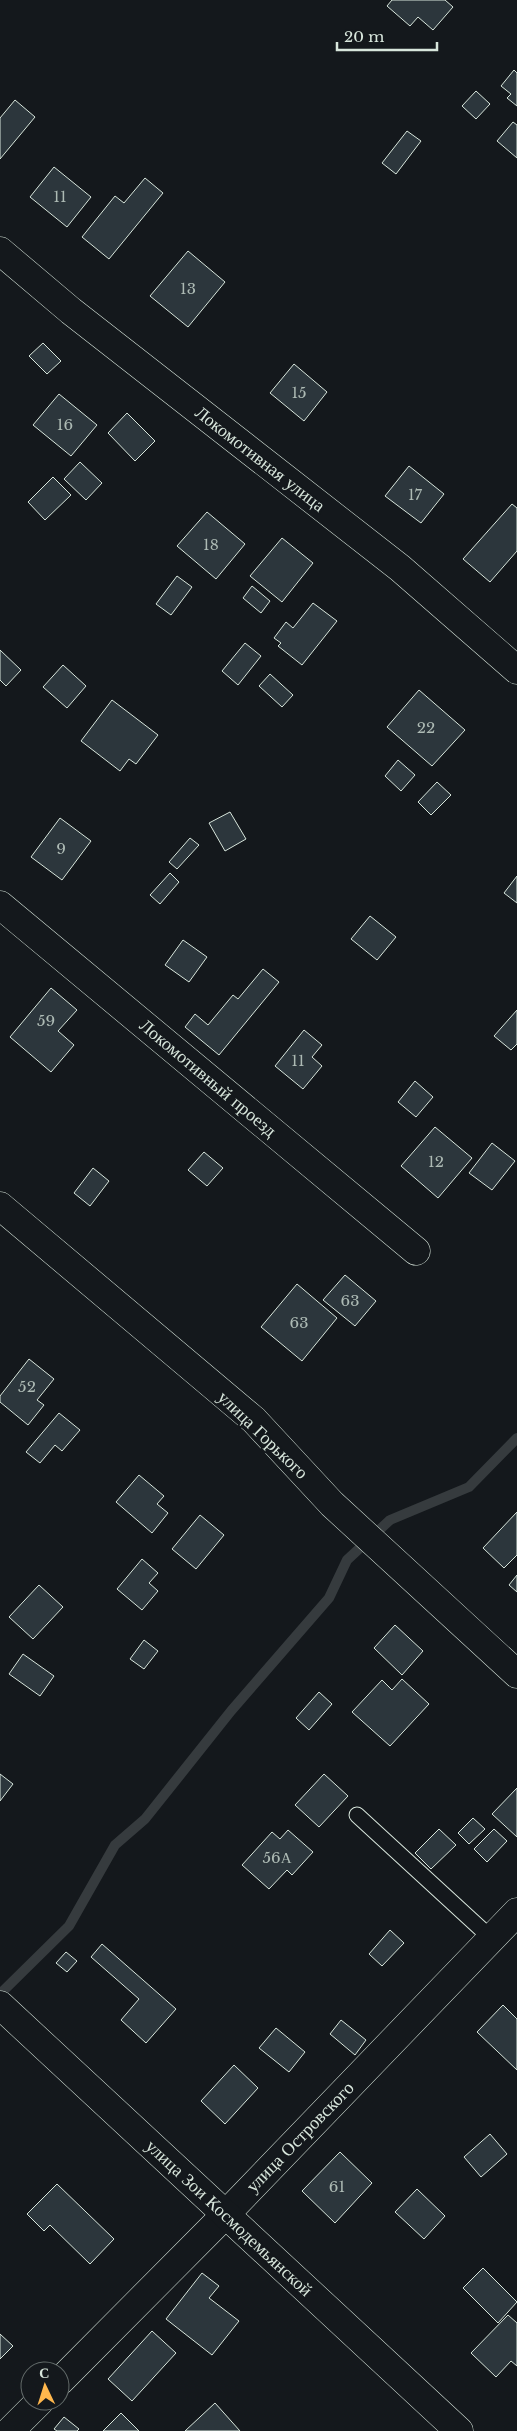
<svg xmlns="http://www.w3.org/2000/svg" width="517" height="2431" font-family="'Libre Baskerville',serif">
  <rect width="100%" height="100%" fill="#14181c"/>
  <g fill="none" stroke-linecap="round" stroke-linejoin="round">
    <path stroke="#363b3e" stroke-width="10" d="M 0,1994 L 69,1926 L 115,1845 L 145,1819 L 231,1711 L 329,1598 L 347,1560 L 390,1520 L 469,1487 L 517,1438"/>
  </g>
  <g fill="#2c363c" stroke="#d8e6dc">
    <path d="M 392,0 L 445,0 L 453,7 L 433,30 L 418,17 L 410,26 L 387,6 Z"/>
    <path d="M 514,70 L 517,73 L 517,106 L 507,98 L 511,94 L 501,86 Z"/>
    <path d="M 476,91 L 490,104 L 476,119 L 462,106 Z"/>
    <path d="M 15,100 L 35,117 L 0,159 L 0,118 Z"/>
    <path d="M 513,122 L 517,125 L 517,158 L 497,141 Z"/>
    <path d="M 407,131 L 421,141 L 396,174 L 382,163 Z"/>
    <path d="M 54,167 L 91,197 L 67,227 L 30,197 Z"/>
    <path d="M 145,178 L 163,193 L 109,259 L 82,237 L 115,196 L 124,203 Z"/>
    <path d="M 188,251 L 225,282 L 188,327 L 150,296 Z"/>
    <path d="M 43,343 L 61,361 L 47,374 L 29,356 Z"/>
    <path d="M 294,364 L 327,392 L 304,421 L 270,393 Z"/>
    <path d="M 59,394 L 97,425 L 71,456 L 33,425 Z"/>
    <path d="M 127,413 L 155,441 L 135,461 L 108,433 Z"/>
    <path d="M 80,462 L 102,483 L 86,500 L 64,479 Z"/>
    <path d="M 409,466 L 444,494 L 421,523 L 385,496 Z"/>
    <path d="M 53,477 L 71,495 L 45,520 L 28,502 Z"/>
    <path d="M 512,504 L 517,508 L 517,551 L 490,582 L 463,559 Z"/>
    <path d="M 207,512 L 245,544 L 216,579 L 177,546 Z"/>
    <path d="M 282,538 L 313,563 L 282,602 L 250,576 Z"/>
    <path d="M 177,576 L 192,587 L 171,615 L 156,604 Z"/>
    <path d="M 252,586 L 270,601 L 261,613 L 243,598 Z"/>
    <path d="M 313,603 L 337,621 L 302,665 L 278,646 L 281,643 L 274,638 L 286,622 L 293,628 Z"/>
    <path d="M 245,643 L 261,656 L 238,685 L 222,671 Z"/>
    <path d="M 0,650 L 21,670 L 6,686 L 0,680 Z"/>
    <path d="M 63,665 L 86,686 L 67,708 L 43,687 Z"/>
    <path d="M 270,674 L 293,695 L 282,707 L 259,686 Z"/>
    <path d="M 419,690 L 465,730 L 432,766 L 387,727 Z"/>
    <path d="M 112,700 L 158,735 L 136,764 L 129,759 L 120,771 L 81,741 Z"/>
    <path d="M 398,760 L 415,775 L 401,791 L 385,776 Z"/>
    <path d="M 437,782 L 451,795 L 431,815 L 418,802 Z"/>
    <path d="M 230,812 L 246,839 L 225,851 L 209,823 Z"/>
    <path d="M 60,818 L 91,841 L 62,880 L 31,857 Z"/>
    <path d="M 190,838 L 199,845 L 177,869 L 169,862 Z"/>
    <path d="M 170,873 L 179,882 L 160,904 L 150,895 Z"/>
    <path d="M 517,876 L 517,903 L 504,893 Z"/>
    <path d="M 370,916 L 396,937 L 377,960 L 351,939 Z"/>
    <path d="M 183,940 L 207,957 L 189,982 L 165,965 Z"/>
    <path d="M 263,969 L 279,982 L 219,1055 L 185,1027 L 195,1014 L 208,1025 L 233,995 L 238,999 Z"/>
    <path d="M 51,988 L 77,1010 L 58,1031 L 74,1045 L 51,1072 L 10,1037 Z"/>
    <path d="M 517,1010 L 517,1044 L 511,1050 L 494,1036 Z"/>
    <path d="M 304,1030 L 322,1045 L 312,1057 L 322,1066 L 303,1089 L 275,1066 Z"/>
    <path d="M 415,1081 L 433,1097 L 416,1117 L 398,1102 Z"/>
    <path d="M 435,1127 L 472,1158 L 438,1198 L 401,1166 Z"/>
    <path d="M 492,1143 L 515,1161 L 492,1190 L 469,1173 Z"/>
    <path d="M 204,1152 L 223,1168 L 207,1186 L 188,1170 Z"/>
    <path d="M 93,1168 L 109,1181 L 90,1206 L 74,1193 Z"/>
    <path d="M 345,1275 L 376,1301 L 355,1326 L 323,1300 Z"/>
    <path d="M 297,1284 L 337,1318 L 302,1361 L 261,1327 Z"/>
    <path d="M 29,1359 L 54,1379 L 37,1400 L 44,1405 L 28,1425 L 0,1402 L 0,1396 Z"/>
    <path d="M 59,1413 L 80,1430 L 62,1451 L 55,1445 L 40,1463 L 26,1452 Z"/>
    <path d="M 139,1475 L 164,1496 L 157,1504 L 168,1513 L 152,1533 L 116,1502 Z"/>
    <path d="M 517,1512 L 517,1555 L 504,1568 L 483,1548 Z"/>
    <path d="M 200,1515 L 224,1535 L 196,1569 L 172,1549 Z"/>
    <path d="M 142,1559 L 158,1573 L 149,1583 L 158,1591 L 142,1610 L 117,1589 Z"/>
    <path d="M 517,1575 L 517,1592 L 509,1585 Z"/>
    <path d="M 39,1585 L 63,1607 L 33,1639 L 9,1617 Z"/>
    <path d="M 395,1625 L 423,1651 L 402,1675 L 374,1648 Z"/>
    <path d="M 144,1640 L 158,1651 L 144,1669 L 130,1659 Z"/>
    <path d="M 23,1654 L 54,1676 L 40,1696 L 9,1674 Z"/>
    <path d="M 402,1679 L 429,1704 L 390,1746 L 352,1712 L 382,1680 L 392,1690 Z"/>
    <path d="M 319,1692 L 332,1704 L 309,1730 L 296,1718 Z"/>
    <path d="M 0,1774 L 13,1784 L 0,1801 Z"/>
    <path d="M 324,1774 L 348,1796 L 319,1827 L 295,1805 Z"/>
    <path d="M 517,1788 L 517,1837 L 492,1814 Z"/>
    <path d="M 473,1818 L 485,1829 L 469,1844 L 458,1833 Z"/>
    <path d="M 439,1829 L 456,1845 L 431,1869 L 415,1853 Z"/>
    <path d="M 494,1829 L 507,1841 L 487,1862 L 474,1849 Z"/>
    <path d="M 288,1830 L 313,1852 L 292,1875 L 287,1870 L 269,1889 L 242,1865 L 272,1832 L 280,1839 Z"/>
    <path d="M 390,1930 L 404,1943 L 382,1966 L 369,1954 Z"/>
    <path d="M 102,1944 L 176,2009 L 146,2043 L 121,2020 L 139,1999 L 91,1957 Z"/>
    <path d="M 66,1952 L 77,1961 L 67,1972 L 56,1963 Z"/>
    <path d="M 503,2005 L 517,2019 L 517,2070 L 477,2032 Z"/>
    <path d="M 341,2020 L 366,2040 L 355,2055 L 330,2034 Z"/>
    <path d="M 276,2028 L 305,2052 L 289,2072 L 259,2048 Z"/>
    <path d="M 234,2065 L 258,2088 L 225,2124 L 201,2101 Z"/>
    <path d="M 490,2134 L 507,2154 L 481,2177 L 464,2157 Z"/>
    <path d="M 340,2152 L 372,2183 L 335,2223 L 302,2191 Z"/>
    <path d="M 57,2184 L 114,2239 L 90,2264 L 50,2225 L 44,2231 L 27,2214 Z"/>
    <path d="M 417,2189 L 445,2216 L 424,2239 L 395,2212 Z"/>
    <path d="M 483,2268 L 517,2302 L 498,2323 L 463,2288 Z"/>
    <path d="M 202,2273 L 219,2286 L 209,2298 L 239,2321 L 212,2355 L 166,2319 Z"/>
    <path d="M 508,2315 L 517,2323 L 517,2366 L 511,2361 L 496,2377 L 471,2353 Z"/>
    <path d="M 152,2331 L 176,2353 L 132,2401 L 108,2379 Z"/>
    <path d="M 0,2334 L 13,2346 L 0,2359 Z"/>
    <path d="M 215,2403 L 240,2431 L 185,2431 Z"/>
    <path d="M 121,2413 L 139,2431 L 103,2431 Z"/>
    <path d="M 64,2417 L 79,2429 L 77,2431 L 57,2431 L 54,2429 Z"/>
  </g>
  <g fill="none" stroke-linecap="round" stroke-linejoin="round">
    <g stroke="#d8e6dc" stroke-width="17">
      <path id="lane" d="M 357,1815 L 492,1939"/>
    </g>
    <g stroke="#d8e6dc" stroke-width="29">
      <g id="street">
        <path d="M 0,251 L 71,311 L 400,568 L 517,670"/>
        <path d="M 0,905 L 416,1251"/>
        <path d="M 0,1206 L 254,1420 L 332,1504 L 517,1674"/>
        <path d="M 60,2381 L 225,2215 L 517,1912"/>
        <path d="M 10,2431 L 40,2401"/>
      </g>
    </g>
    <g stroke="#d8e6dc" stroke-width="29">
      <path id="secondary" d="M 0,2005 L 459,2431"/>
    </g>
    <use href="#lane" stroke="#14181c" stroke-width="15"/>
    <use href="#street" stroke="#14181c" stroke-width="28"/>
    <use href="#secondary" stroke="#14181c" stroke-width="28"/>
  </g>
  <g text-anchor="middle" stroke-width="4" stroke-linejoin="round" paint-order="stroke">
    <g font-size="15" fill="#adbab4">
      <text x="60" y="202">11</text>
      <text x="188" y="294">13</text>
      <text x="299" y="398">15</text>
      <text x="65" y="430">16</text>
      <text x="415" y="500">17</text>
      <text x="211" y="550">18</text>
      <text x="426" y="733">22</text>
      <text x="61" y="854">9</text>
      <text x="46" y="1026">59</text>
      <text x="298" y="1066">11</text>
      <text x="436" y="1167">12</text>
      <text x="350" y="1306">63</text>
      <text x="299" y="1328">63</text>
      <text x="27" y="1392">52</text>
      <text x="277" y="1863">56А</text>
      <text x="337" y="2192">61</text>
    </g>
    <g font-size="18" fill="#d8e6dc" stroke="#14181c">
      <text transform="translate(260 459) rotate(38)" y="6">Локомотивная улица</text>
      <text transform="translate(208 1078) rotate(40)" y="6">Локомотивный проезд</text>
      <text transform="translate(263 1435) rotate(44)" y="6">улица Горького</text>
      <text transform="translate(300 2137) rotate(-46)" y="6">улица Островского</text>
      <text transform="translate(229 2218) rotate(43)" y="6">улица Зои Космодемьянской</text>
    </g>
  </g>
  <g transform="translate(45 2386) rotate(356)"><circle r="24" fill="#14181c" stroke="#626a69"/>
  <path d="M0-4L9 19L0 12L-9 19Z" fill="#ffb74d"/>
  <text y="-8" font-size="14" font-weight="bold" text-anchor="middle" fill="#d8e6dc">С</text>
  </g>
  <path d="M337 42v8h100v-8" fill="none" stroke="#d8e6dc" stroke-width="2.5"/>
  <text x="344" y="42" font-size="15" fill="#d8e6dc" stroke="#14181c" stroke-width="4" paint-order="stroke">20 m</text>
</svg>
